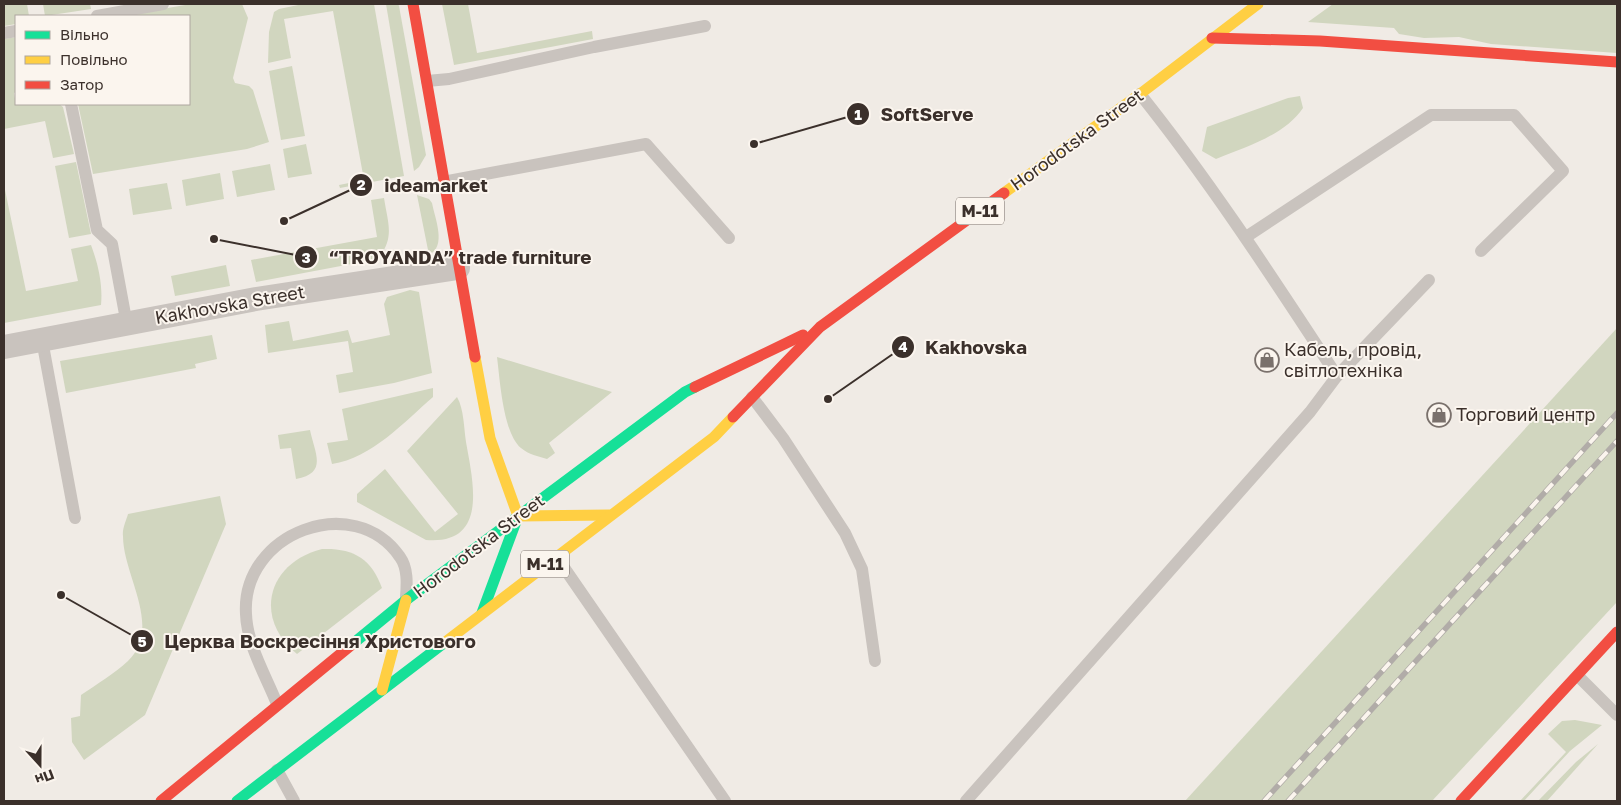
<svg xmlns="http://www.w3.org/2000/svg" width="1621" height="805" font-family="'Golos Text',sans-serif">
  <rect width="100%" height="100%" fill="#f0ebe5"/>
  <g fill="#d1d6bf">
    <path d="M 13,4 L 27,4 L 29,16 L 16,16 L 16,24 L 4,26 L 4,5 Z"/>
    <path d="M 43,4 L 90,4 L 91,9 L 45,16 Z"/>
    <path d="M 191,4 L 242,4 L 248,18 L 233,78 L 235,83 L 249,86 L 253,90 L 269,142 L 247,149 L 93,174 L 78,104 L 189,104 L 189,16 L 121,16 Z"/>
    <path d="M 303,4 L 374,4 L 404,176 L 340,188 L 339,185 L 364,180 L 333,11 L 284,19 L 291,58 L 268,63 L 269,32 L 274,12 L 279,9 Z"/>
    <path d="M 386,4 L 398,4 L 399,6 L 426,155 L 419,167 L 414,171 Z"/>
    <path d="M 442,4 L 468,4 L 477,53 L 592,31 L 593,39 L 454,65 Z"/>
    <path d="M 1333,4 L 1617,4 L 1617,53 L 1491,44 L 1459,37 L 1424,38 L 1399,34 L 1394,28 L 1308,22 Z"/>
    <path d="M 16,37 L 16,92 L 14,93 L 16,104 L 59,104 L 63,107 L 74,154 L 53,158 L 45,121 L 4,129 L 4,39 Z"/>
    <path d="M 292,66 L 305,136 L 281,140 L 269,71 Z"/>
    <path d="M 1300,96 L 1303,108 C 1285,135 1246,147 1216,159 L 1202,151 L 1207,127 L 1288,98 Z"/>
    <path d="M 306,144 L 312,174 L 288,178 L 283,149 Z"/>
    <path d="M 76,162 L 91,234 L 69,238 L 55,166 Z"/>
    <path d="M 270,164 L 275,190 L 237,197 L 232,171 Z"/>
    <path d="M 220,173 L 224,199 L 186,206 L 182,180 Z"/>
    <path d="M 167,183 L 172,209 L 133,215 L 129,189 Z"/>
    <path d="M 4,185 L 26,291 L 78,281 L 71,249 L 91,245 C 98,264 103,284 101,305 L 4,323 Z"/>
    <path d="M 417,195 L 429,199 L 432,203 C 435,219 447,246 429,255 Z"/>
    <path d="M 384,198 C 388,224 395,237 378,259 L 256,282 L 251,260 L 377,237 L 371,200 Z"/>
    <path d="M 226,265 L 230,286 L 175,296 L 171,276 Z"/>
    <path d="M 410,290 L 419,292 L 432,373 L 394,383 L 339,393 L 336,375 L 353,372 L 348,341 L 268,353 L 265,325 L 289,321 L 293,341 L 348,330 L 352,343 L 390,335 L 384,304 L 387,297 Z"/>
    <path d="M 1617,328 L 1617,602 L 1432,801 L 1185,801 Z"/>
    <path d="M 212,335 L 217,359 L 195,364 L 196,368 L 66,393 L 60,361 Z"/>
    <path d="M 497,357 L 612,392 L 549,443 L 555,453 L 547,459 C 538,456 529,455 521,448 C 503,433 500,380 497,357 Z"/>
    <path d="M 433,388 L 433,397 C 404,422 372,458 332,464 L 327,443 L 348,440 L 342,409 Z"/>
    <path d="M 457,397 C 464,409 464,429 466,442 C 473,482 489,545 426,540 L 357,502 L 357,494 L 385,469 L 435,532 L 458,514 L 407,451 Z"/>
    <path d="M 310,430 C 315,454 328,473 296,479 L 291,448 L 280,449 L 278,435 Z"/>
    <path d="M 220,496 L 226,524 L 145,715 L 84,760 L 72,742 L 71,718 L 80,716 L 81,695 C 97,684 114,674 128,661 C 163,627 123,576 123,536 C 122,529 126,521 128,514 Z"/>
    <path d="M 322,549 C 353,548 371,558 382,588 L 297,654 C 253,618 267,563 322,549 Z"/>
    <path d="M 1575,720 L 1602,725 L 1570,751 L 1524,801 L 1520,801 L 1566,752 L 1548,734 L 1562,721 Z"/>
    <path d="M 1598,744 L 1547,801 L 1538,801 L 1576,762 Z"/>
  </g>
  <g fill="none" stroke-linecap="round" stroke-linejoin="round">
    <g stroke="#c9c3be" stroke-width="12">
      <path d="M 97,16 L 163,4"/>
      <path d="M 4,33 L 16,31"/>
      <path d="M 427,81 L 449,79 L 594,47 L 705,26"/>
      <path d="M 71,104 L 97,230 L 112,244 L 127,325"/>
      <path d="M 443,182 L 646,144 L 729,238"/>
      <path d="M 1246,237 L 1431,115 L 1514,115 L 1563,171 L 1481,251"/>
      <path d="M 42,340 L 75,518"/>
      <path d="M 1337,376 L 1429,280"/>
      <path d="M 752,397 L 783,438 L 845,533 L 862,569 L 875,661"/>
      <path d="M 556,556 L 725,801"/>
      <path d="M 1578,676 L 1617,715"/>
      <path d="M 277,704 C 266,676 247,645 246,614 C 241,533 354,490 400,557 C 408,568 407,584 406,597"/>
      <path d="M 277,770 L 294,801"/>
      <path d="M 966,801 L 1310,412 L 1337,376 C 1274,280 1212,184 1140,94"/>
    </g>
    <path stroke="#c9c3be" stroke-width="24" d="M 4,347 L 256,299 L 458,268"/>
    <g stroke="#16e098" stroke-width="11">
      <path d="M 482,613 L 518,516"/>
      <path d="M 355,642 L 406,600 L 685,392 L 695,387"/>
      <path d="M 237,801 L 444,643"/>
    </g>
    <g stroke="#ffcf43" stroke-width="11">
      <path d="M 1004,193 L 1140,94 L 1258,4"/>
      <path d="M 475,357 L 490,438 L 518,516"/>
      <path d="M 518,516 L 609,515"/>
      <path d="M 444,643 L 714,437 L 733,417"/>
      <path d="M 382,690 L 406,600"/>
    </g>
    <g stroke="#f24e42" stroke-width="11">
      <path d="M 413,4 L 475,357"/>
      <path d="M 1212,38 L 1320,41 L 1617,62"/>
      <path d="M 695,387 L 803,335"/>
      <path d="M 733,417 L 820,327 L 1004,193"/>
      <path d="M 161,801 L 355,642"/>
      <path d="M 1461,801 L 1617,632"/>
    </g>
    <g stroke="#b1aca8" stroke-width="5.5">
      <g id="rail">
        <path d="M 1264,801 L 1617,413"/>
        <path d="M 1288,801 L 1617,441"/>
      </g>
    </g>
    <use href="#rail" stroke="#fbf5ee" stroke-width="4" stroke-dasharray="11" stroke-linecap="butt"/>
  </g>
  <defs>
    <g id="shop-ring" transform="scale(1.25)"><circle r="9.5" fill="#fbf5ee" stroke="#7a716c" stroke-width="1.5"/><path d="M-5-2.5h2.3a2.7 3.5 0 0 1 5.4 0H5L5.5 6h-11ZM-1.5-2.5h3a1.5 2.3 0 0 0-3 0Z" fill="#7a716c"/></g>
  </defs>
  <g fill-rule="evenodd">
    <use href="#shop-ring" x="1267" y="360"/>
    <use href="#shop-ring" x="1439" y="415"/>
  </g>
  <g text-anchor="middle" stroke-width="4" stroke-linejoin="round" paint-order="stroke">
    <g fill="#fbf5ee" stroke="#756b66" stroke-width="1">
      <rect x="956" y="197.5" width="48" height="27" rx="4"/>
      <rect x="521" y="550.5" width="48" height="27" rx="4"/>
    </g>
    <g font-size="16" font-weight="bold" fill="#3b302b">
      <text x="980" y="217">М-11</text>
      <text x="545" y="570">М-11</text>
    </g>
    <g font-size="18" fill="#3b302b" stroke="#fbf5ee">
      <text transform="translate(1077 140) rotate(-36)" y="6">Horodotska Street</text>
      <text transform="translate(230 305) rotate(-10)" y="6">Kakhovska Street</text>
      <text transform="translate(479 546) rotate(-37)" y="6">Horodotska Street</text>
    </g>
    <g font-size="18" fill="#3b302b" stroke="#fbf5ee" text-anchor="start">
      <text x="1284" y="356">Кабель, провід,<tspan x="1284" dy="21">світлотехніка</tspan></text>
      <text x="1456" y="421">Торговий центр</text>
    </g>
  </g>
  <path fill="none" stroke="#3b302b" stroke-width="2" d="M754 144L858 114M284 221L361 185M214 239L306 257M828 399L903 347M61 595L142 641"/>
  <g fill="#3b302b" stroke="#fbf5ee" stroke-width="2">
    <circle cx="754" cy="144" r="5"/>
    <circle cx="284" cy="221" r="5"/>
    <circle cx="214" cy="239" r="5"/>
    <circle cx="828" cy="399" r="5"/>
    <circle cx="61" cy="595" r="5"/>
    <circle cx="858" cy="114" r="12"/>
    <circle cx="361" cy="185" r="12"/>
    <circle cx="306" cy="257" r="12"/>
    <circle cx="903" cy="347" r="12"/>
    <circle cx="142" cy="641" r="12"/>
  </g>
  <g font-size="15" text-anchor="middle" font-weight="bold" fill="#fff">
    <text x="858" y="120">1</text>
    <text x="361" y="190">2</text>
    <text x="306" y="263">3</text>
    <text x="903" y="352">4</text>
    <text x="142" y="647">5</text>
  </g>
  <g font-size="19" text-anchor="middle" font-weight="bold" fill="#3b302b" stroke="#fbf5ee" stroke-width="4" stroke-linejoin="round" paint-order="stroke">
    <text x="927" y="121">SoftServe</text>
    <text x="436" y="192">ideamarket</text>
    <text x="460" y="264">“TROYANDA” trade furniture</text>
    <text x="976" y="354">Kakhovska</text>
    <text x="320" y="648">Церква Воскресіння Христового</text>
  </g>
  <rect width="1621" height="805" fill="none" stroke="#3b302b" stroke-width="10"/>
  <rect x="15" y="15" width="175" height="90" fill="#fbf5ee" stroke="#aea6a0"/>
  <rect x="25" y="31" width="25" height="8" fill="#16e098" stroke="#aea6a0"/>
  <text x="60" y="40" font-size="15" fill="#3b302b">Вільно</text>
  <rect x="25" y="56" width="25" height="8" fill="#ffcf43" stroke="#aea6a0"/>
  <text x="60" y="65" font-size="15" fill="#3b302b">Повільно</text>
  <rect x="25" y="81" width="25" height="8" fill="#f24e42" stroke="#aea6a0"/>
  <text x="60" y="90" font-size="15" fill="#3b302b">Затор</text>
  <g transform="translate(40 765) rotate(159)" stroke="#fbf5ee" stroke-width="4" paint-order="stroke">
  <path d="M0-4L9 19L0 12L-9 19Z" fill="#3b302b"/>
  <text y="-8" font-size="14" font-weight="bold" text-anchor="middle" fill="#3b302b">Пн</text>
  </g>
</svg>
